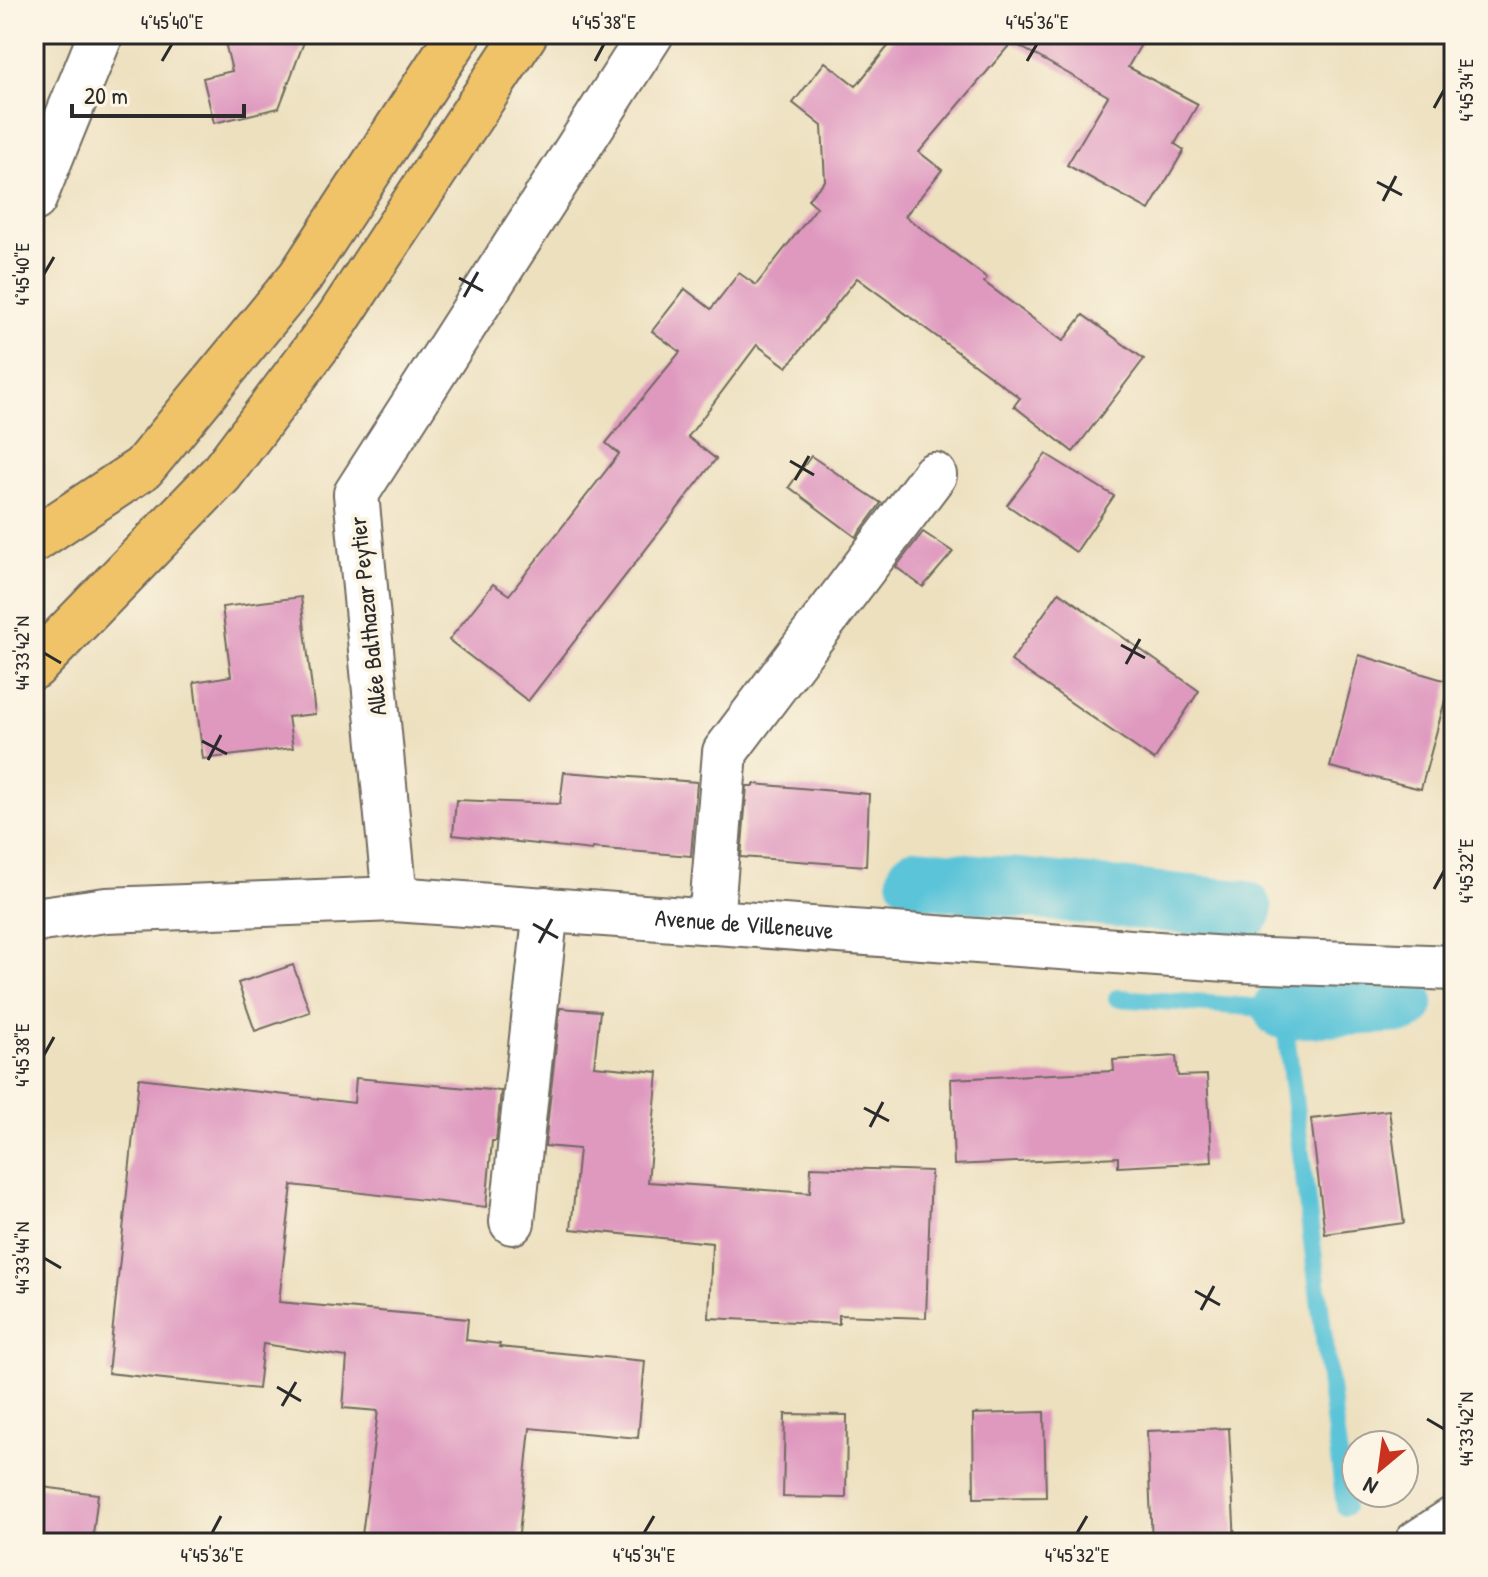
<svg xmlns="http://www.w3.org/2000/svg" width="1488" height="1577" font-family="'Patrick Hand',sans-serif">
  <rect width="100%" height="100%" fill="#fcf5e5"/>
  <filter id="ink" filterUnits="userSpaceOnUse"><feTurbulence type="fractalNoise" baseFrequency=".0125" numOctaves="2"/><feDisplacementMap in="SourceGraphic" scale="16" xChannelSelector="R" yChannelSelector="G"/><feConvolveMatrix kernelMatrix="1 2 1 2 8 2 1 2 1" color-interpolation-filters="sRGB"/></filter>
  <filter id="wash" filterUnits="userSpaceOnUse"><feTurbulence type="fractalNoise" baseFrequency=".006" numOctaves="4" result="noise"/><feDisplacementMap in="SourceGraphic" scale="32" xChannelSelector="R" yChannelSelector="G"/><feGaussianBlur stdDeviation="1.8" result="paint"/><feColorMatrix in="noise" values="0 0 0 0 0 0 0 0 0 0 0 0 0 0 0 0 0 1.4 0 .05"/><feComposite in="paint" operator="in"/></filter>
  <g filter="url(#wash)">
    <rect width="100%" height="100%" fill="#ede0bf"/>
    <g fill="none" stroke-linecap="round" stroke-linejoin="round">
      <path stroke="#5cc4d8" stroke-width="18" d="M 1117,998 L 1283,1009 L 1345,1507"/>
      <g stroke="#5cc4d8" stroke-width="60">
        <path d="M 917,878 L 1243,910"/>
        <path d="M 1283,1009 L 1404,1003"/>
      </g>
    </g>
    <g id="blocks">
      <g fill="#df99bf">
        <path d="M 223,34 L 307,34 L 279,108 L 214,123 L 203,78 L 232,71 Z"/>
        <path d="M 898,34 L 1147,34 L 1128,67 L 1198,104 L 1175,144 L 1184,150 L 1149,210 L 1067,165 L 1108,96 L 1012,42 L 919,152 L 942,170 L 905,216 L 987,278 L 984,282 L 1063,341 L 1083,315 L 1144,359 L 1073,452 L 1014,406 L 1020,398 L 857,278 L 787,367 L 757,345 L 688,437 L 716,459 L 528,701 L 449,640 L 493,584 L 509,595 L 619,454 L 606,443 L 680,352 L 652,331 L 685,289 L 711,309 L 739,273 L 756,285 L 817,207 L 808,199 L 825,181 L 822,126 L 793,103 L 825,62 L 856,86 Z"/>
        <path d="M 1046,454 L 1114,496 L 1076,552 L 1007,505 Z"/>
        <path d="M 811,456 L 881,503 L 856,537 L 789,487 Z"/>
        <path d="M 923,532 L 953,552 L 923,587 L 896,567 Z"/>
        <path d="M 1059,592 L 1199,691 L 1154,760 L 1011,661 Z"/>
        <path d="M 301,597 L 315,714 L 288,717 L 293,748 L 203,759 L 194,682 L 231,676 L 222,607 Z"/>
        <path d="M 1359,655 L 1450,682 L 1421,789 L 1330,767 Z"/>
        <path d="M 564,772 L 697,782 L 691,856 L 592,848 L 592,850 L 453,835 L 456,800 L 560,804 Z"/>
        <path d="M 754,784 L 869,794 L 866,866 L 741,857 L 747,786 L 754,786 Z"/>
        <path d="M 293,965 L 310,1012 L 255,1031 L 238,983 Z"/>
        <path d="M 560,1008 L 600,1011 L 594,1066 L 658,1072 L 648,1182 L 810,1193 L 811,1167 L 931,1171 L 926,1318 L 839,1315 L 839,1324 L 709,1318 L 712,1243 L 571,1229 L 579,1149 L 545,1146 Z"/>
        <path d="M 1176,1056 L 1178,1076 L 1207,1075 L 1212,1162 L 1118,1167 L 1118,1157 L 954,1165 L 951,1079 L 1114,1071 L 1113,1060 Z"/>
        <path d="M 139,1078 L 354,1103 L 356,1078 L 501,1091 L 496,1141 L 492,1141 L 486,1207 L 292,1185 L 279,1302 L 468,1319 L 466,1340 L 500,1344 L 499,1347 L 645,1361 L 638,1438 L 530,1428 L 518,1543 L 361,1543 L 378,1411 L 343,1408 L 347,1357 L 263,1344 L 258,1389 L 108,1373 Z"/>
        <path d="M 1389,1110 L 1404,1223 L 1325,1234 L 1311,1119 Z"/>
        <path d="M 1044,1412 L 1046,1497 L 974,1498 L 973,1414 Z"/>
        <path d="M 785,1414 L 847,1415 L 846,1498 L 783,1497 Z"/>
        <path d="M 1229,1428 L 1235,1543 L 1152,1543 L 1147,1431 Z"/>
        <path d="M 34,1486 L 98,1494 L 92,1543 L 34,1543 Z"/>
      </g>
    </g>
  </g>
  <g filter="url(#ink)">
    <use href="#blocks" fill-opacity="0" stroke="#6f6a5f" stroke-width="2"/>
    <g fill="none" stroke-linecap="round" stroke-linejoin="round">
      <g stroke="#6f6a5f" stroke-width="48">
        <g id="minor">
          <path d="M 34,199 L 101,34"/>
          <path d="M 395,899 L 356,494 L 651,34"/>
          <path id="s1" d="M 34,920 L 106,910 L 395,899 L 1241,960 L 1454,968"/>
          <path d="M 711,922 L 725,752 L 934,475"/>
          <path d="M 512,1222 L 546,909"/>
          <path d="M 1417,1543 L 1454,1519"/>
        </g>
      </g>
      <g stroke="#6f6a5f" stroke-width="48">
        <g id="major">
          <path d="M 34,540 L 143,468 L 300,277 L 459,34"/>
          <path d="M 34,667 L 221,474 L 337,320 L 525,34"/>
        </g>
      </g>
      <use href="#minor" stroke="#fff" stroke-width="44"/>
      <use href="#major" stroke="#f1c369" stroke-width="44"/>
    </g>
  </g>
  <path fill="none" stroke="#2b2b2b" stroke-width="3" d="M 162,61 L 172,44M 595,61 L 604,44M 1027,61 L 1037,44M 1434,108 L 1444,90M 1377,182 L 1402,195M 1383,201 L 1396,176M 44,274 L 54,257M 459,278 L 483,291M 464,297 L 478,272M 790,461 L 814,475M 795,480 L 809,456M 1121,645 L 1145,658M 44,653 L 61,663M 1126,664 L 1140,639M 202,741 L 227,754M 208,760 L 221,735M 1434,889 L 1444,871M 533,924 L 558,938M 539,943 L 552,919M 44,1055 L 54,1037M 864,1108 L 889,1121M 870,1127 L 883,1102M 44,1258 L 61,1268M 1195,1291 L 1220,1305M 1201,1310 L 1214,1286M 277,1387 L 301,1401M 282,1406 L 296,1382M 1427,1419 L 1444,1429M 212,1533 L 221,1516M 644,1533 L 654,1516M 1077,1533 L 1087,1516"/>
  <g text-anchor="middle" stroke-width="8" stroke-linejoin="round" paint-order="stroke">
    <g font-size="24" fill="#2b2b2b" stroke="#fcf5e5">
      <text transform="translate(368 616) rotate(-96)" y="8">Allée Balthazar Peytier</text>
      <text dy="8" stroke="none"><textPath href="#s1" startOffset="712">Avenue de Villeneuve</textPath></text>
    </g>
  </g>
  <rect width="1488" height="1577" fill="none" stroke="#fcf5e5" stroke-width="88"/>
  <g transform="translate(1380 1469) rotate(209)"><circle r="38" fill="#fcf5e5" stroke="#a8a49b" stroke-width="2"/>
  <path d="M0-6L14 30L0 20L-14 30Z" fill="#c8321e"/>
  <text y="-12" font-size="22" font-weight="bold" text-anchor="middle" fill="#2b2b2b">N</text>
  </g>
  <path d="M72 104v12h172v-12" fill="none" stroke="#2b2b2b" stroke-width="4"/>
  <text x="84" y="104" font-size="24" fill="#2b2b2b" stroke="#fcf5e5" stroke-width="6" paint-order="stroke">20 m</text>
  <rect x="44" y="44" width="1400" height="1489" fill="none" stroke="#2b2b2b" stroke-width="3"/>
  <g font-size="20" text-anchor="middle" fill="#2b2b2b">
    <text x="172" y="29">4°45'40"E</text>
    <text x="604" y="29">4°45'38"E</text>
    <text x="1037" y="29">4°45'36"E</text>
    <text transform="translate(1466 90) rotate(-90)" y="7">4°45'34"E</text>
    <text transform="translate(22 274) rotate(-90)" y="7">4°45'40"E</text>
    <text transform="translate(22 653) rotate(-90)" y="7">44°33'42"N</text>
    <text transform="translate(1466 871) rotate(-90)" y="7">4°45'32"E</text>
    <text transform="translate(22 1055) rotate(-90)" y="7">4°45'38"E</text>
    <text transform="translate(22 1258) rotate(-90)" y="7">44°33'44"N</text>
    <text transform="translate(1466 1429) rotate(-90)" y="7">44°33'42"N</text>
    <text x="212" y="1562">4°45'36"E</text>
    <text x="644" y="1562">4°45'34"E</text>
    <text x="1077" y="1562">4°45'32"E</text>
  </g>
</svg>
